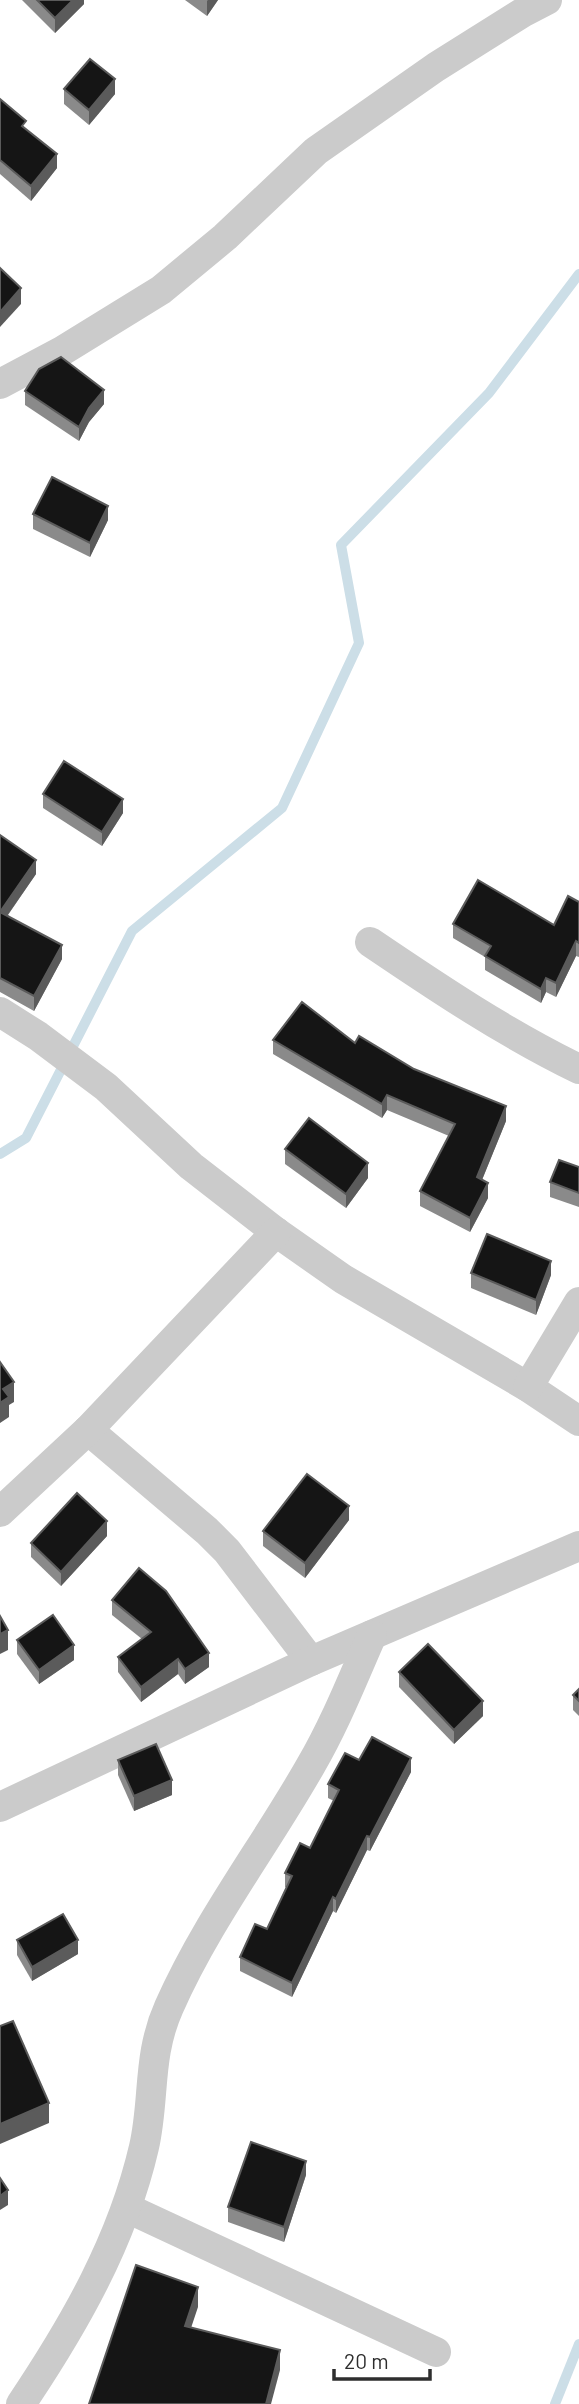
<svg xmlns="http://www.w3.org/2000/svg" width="579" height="2404" font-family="Barlow,sans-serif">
  <rect width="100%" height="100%" fill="#fff"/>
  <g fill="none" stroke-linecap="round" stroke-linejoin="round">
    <g stroke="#ccdee7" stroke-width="10">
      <path d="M 0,1154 L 26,1138 L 132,931 L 282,808 L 359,643 L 341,545 L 489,393 L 579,274"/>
      <path d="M 555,2404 L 579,2344"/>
    </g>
    <g stroke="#cbcbcb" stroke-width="30">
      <path d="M 0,384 L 62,351 L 161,290 L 225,237 L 316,151 L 436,67 L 522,13 L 547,0"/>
      <path d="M 370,942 C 438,988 505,1033 579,1069"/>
      <path d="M 0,1012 L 38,1036 L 106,1087 L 191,1166 L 276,1232 L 343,1279 L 528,1387 L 579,1421"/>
      <path d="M 528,1387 L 579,1302"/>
      <path d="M 88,1430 L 207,1531 L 227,1551 L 311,1661"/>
      <path d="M 0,1512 L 88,1430 L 276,1232"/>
      <path d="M 0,1807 L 311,1661 L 579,1546"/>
      <path d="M 127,2208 L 436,2352"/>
      <path d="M 21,2404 C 74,2325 122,2242 144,2147 C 155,2099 147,2056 169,2007 C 207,1921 265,1846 311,1765 C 335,1724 353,1678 372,1635"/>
    </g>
  </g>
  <g fill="#8a8a8a">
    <path d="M 22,0 L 84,0 L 84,4 L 55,33 Z"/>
    <path d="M 185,0 L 218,0 L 207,16 Z"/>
    <path d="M 64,89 L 115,94 L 89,125 L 64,104 Z"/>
    <path d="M 0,99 L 26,129 L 57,168 L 31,201 L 0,174 Z"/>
    <path d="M 25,391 L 104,404 L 89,422 L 79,441 L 25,405 Z"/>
    <path d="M 33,514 L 108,520 L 90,557 L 33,529 Z"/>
    <path d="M 43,794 L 123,813 L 102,846 L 43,808 Z"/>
    <path d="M 0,835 L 36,874 L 8,915 L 62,959 L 34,1011 L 0,992 Z"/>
    <path d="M 579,902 L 579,957 L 576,956 L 556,997 L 546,992 L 541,1003 L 485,970 L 485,957 L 453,938 L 453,924 L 554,925 Z"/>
    <path d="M 273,1040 L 355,1043 L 414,1069 L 506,1121 L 482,1180 L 488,1198 L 470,1232 L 420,1206 L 420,1191 L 449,1136 L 387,1110 L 382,1118 L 273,1054 Z"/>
    <path d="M 285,1149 L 368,1178 L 346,1208 L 285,1164 Z"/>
    <path d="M 579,1167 L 579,1207 L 550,1197 L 550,1182 Z"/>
    <path d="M 471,1273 L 551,1275 L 536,1315 L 471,1288 Z"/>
    <path d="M 349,1520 L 305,1578 L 263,1546 L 263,1531 Z"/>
    <path d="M 107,1536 L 61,1586 L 31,1557 L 31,1543 Z"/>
    <path d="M 112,1600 L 209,1667 L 185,1684 L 178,1674 L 141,1702 L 118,1672 L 118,1657 L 142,1639 L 112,1615 Z"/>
    <path d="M 17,1640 L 74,1660 L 39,1684 L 17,1654 Z"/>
    <path d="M 399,1672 L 483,1716 L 454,1744 L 399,1687 Z"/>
    <path d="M 579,1689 L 579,1716 L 573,1710 L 573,1695 Z"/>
    <path d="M 118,1760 L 172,1795 L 134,1811 L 118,1775 Z"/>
    <path d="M 359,1760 L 411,1772 L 370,1851 L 367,1850 L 336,1913 L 333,1911 L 292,1997 L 240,1971 L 240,1957 L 267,1929 L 287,1888 L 285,1887 L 285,1873 L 310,1848 L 334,1801 L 328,1798 L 328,1784 Z"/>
    <path d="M 17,1940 L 78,1954 L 32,1981 L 17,1955 Z"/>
    <path d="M 306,2175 L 284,2242 L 228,2222 L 228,2207 Z"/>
  </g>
  <g fill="#5b5b5b">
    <path d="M 73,0 L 84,0 L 84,4 L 55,33 L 55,18 Z"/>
    <path d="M 208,0 L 218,0 L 207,16 L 207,1 Z"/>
    <path d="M 115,79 L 115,94 L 89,125 L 89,110 Z"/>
    <path d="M 57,154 L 57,168 L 31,201 L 31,186 Z"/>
    <path d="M 21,288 L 21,304 L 0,327 L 0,312 Z"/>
    <path d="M 104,390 L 104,404 L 89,422 L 79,441 L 79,427 L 89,408 Z"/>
    <path d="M 108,506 L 108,520 L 90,557 L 90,543 Z"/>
    <path d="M 123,799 L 123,813 L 102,846 L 102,832 Z"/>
    <path d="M 36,860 L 36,874 L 0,926 L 0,912 Z"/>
    <path d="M 576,941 L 576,956 L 556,997 L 556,983 Z"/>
    <path d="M 62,945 L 62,959 L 34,1011 L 34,996 Z"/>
    <path d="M 546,978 L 546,992 L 541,1003 L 541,989 Z"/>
    <path d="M 387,1095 L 387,1110 L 382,1118 L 382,1104 Z"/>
    <path d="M 506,1106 L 506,1121 L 477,1192 L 477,1177 Z"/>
    <path d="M 368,1163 L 368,1178 L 346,1208 L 346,1194 Z"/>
    <path d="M 488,1183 L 488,1198 L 470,1232 L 470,1218 Z"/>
    <path d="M 551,1261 L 551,1275 L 536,1315 L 536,1300 Z"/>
    <path d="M 14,1382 L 14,1402 L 9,1405 L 9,1417 L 0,1423 L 0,1403 L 3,1389 Z"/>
    <path d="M 349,1506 L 349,1520 L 305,1578 L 305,1563 Z"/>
    <path d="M 107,1521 L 107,1536 L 61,1586 L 61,1572 Z"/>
    <path d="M 8,1630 L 8,1650 L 0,1654 L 0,1634 Z"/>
    <path d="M 74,1645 L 74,1660 L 39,1684 L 39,1670 Z"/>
    <path d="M 209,1653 L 209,1667 L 185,1684 L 185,1669 Z"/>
    <path d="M 178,1659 L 178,1674 L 141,1702 L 141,1687 Z"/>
    <path d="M 483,1701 L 483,1716 L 454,1744 L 454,1730 Z"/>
    <path d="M 411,1758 L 411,1772 L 370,1851 L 370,1837 Z"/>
    <path d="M 172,1780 L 172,1795 L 134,1811 L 134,1796 Z"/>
    <path d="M 367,1836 L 367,1850 L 336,1913 L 336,1899 Z"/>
    <path d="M 333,1897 L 333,1911 L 292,1997 L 292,1983 Z"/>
    <path d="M 78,1940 L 78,1954 L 32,1981 L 32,1967 Z"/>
    <path d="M 49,2103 L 49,2123 L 0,2144 L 0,2124 Z"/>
    <path d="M 306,2161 L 306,2175 L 284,2242 L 284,2227 Z"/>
    <path d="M 8,2190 L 8,2205 L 0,2210 L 0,2196 Z"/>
    <path d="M 198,2287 L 198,2307 L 185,2346 L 185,2326 Z"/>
    <path d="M 280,2350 L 280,2370 L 271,2404 L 266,2404 Z"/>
  </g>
  <g fill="#151515" stroke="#5b5b5b" stroke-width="2">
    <path d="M 37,0 L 73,0 L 55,18 Z"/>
    <path d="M 90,59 L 115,79 L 89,110 L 64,89 Z"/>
    <path d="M 0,99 L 26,121 L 22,126 L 57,154 L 31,186 L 0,160 Z"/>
    <path d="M 0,268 L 21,288 L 0,312 Z"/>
    <path d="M 61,357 L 104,390 L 89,408 L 79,427 L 25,391 L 39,369 Z"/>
    <path d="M 52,477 L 108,506 L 90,543 L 33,514 Z"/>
    <path d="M 64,761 L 123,799 L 102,832 L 43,794 Z"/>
    <path d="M 0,835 L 36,860 L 0,912 L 62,945 L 34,996 L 0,978 Z"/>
    <path d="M 478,880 L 554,925 L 568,896 L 579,902 L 579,943 L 576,941 L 556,983 L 546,978 L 541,989 L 485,956 L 491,946 L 453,924 Z"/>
    <path d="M 302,1002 L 355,1043 L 359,1036 L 414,1069 L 506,1106 L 477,1177 L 488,1183 L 470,1218 L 420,1191 L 455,1124 L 387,1095 L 382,1104 L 273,1040 Z"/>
    <path d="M 309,1118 L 368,1163 L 346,1194 L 285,1149 Z"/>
    <path d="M 559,1160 L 579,1167 L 579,1193 L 550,1182 Z"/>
    <path d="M 487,1234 L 551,1261 L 536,1300 L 471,1273 Z"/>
    <path d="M 0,1362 L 14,1382 L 3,1389 L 9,1397 L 0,1403 Z"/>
    <path d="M 307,1474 L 349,1506 L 305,1563 L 263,1531 Z"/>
    <path d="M 77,1493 L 107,1521 L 61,1572 L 31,1543 Z"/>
    <path d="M 139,1568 L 166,1591 L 209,1653 L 185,1669 L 178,1659 L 141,1687 L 118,1657 L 151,1632 L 112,1600 Z"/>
    <path d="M 53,1615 L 74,1645 L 39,1670 L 17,1640 Z"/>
    <path d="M 0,1616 L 8,1630 L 0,1634 Z"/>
    <path d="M 428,1644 L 483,1701 L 454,1730 L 399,1672 Z"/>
    <path d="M 579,1689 L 579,1701 L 573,1695 Z"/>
    <path d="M 372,1737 L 411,1758 L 370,1837 L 367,1836 L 336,1899 L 333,1897 L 292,1983 L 240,1957 L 255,1924 L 267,1929 L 292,1876 L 285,1873 L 300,1843 L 310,1848 L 339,1790 L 328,1784 L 345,1753 L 359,1760 Z"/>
    <path d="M 156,1744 L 172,1780 L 134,1796 L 118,1760 Z"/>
    <path d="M 63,1914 L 78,1940 L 32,1967 L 17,1940 Z"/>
    <path d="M 13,2021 L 49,2103 L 0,2124 L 0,2026 Z"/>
    <path d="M 251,2142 L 306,2161 L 284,2227 L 228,2207 Z"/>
    <path d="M 0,2178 L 8,2190 L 0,2196 Z"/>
    <path d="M 136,2265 L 198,2287 L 185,2326 L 280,2350 L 266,2404 L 89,2404 Z"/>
  </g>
  <path d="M334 2369v10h96v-10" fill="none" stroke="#2e2e2e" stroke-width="3.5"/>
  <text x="344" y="2369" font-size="21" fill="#2e2e2e" stroke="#ffffff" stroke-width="5" paint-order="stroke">20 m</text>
</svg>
